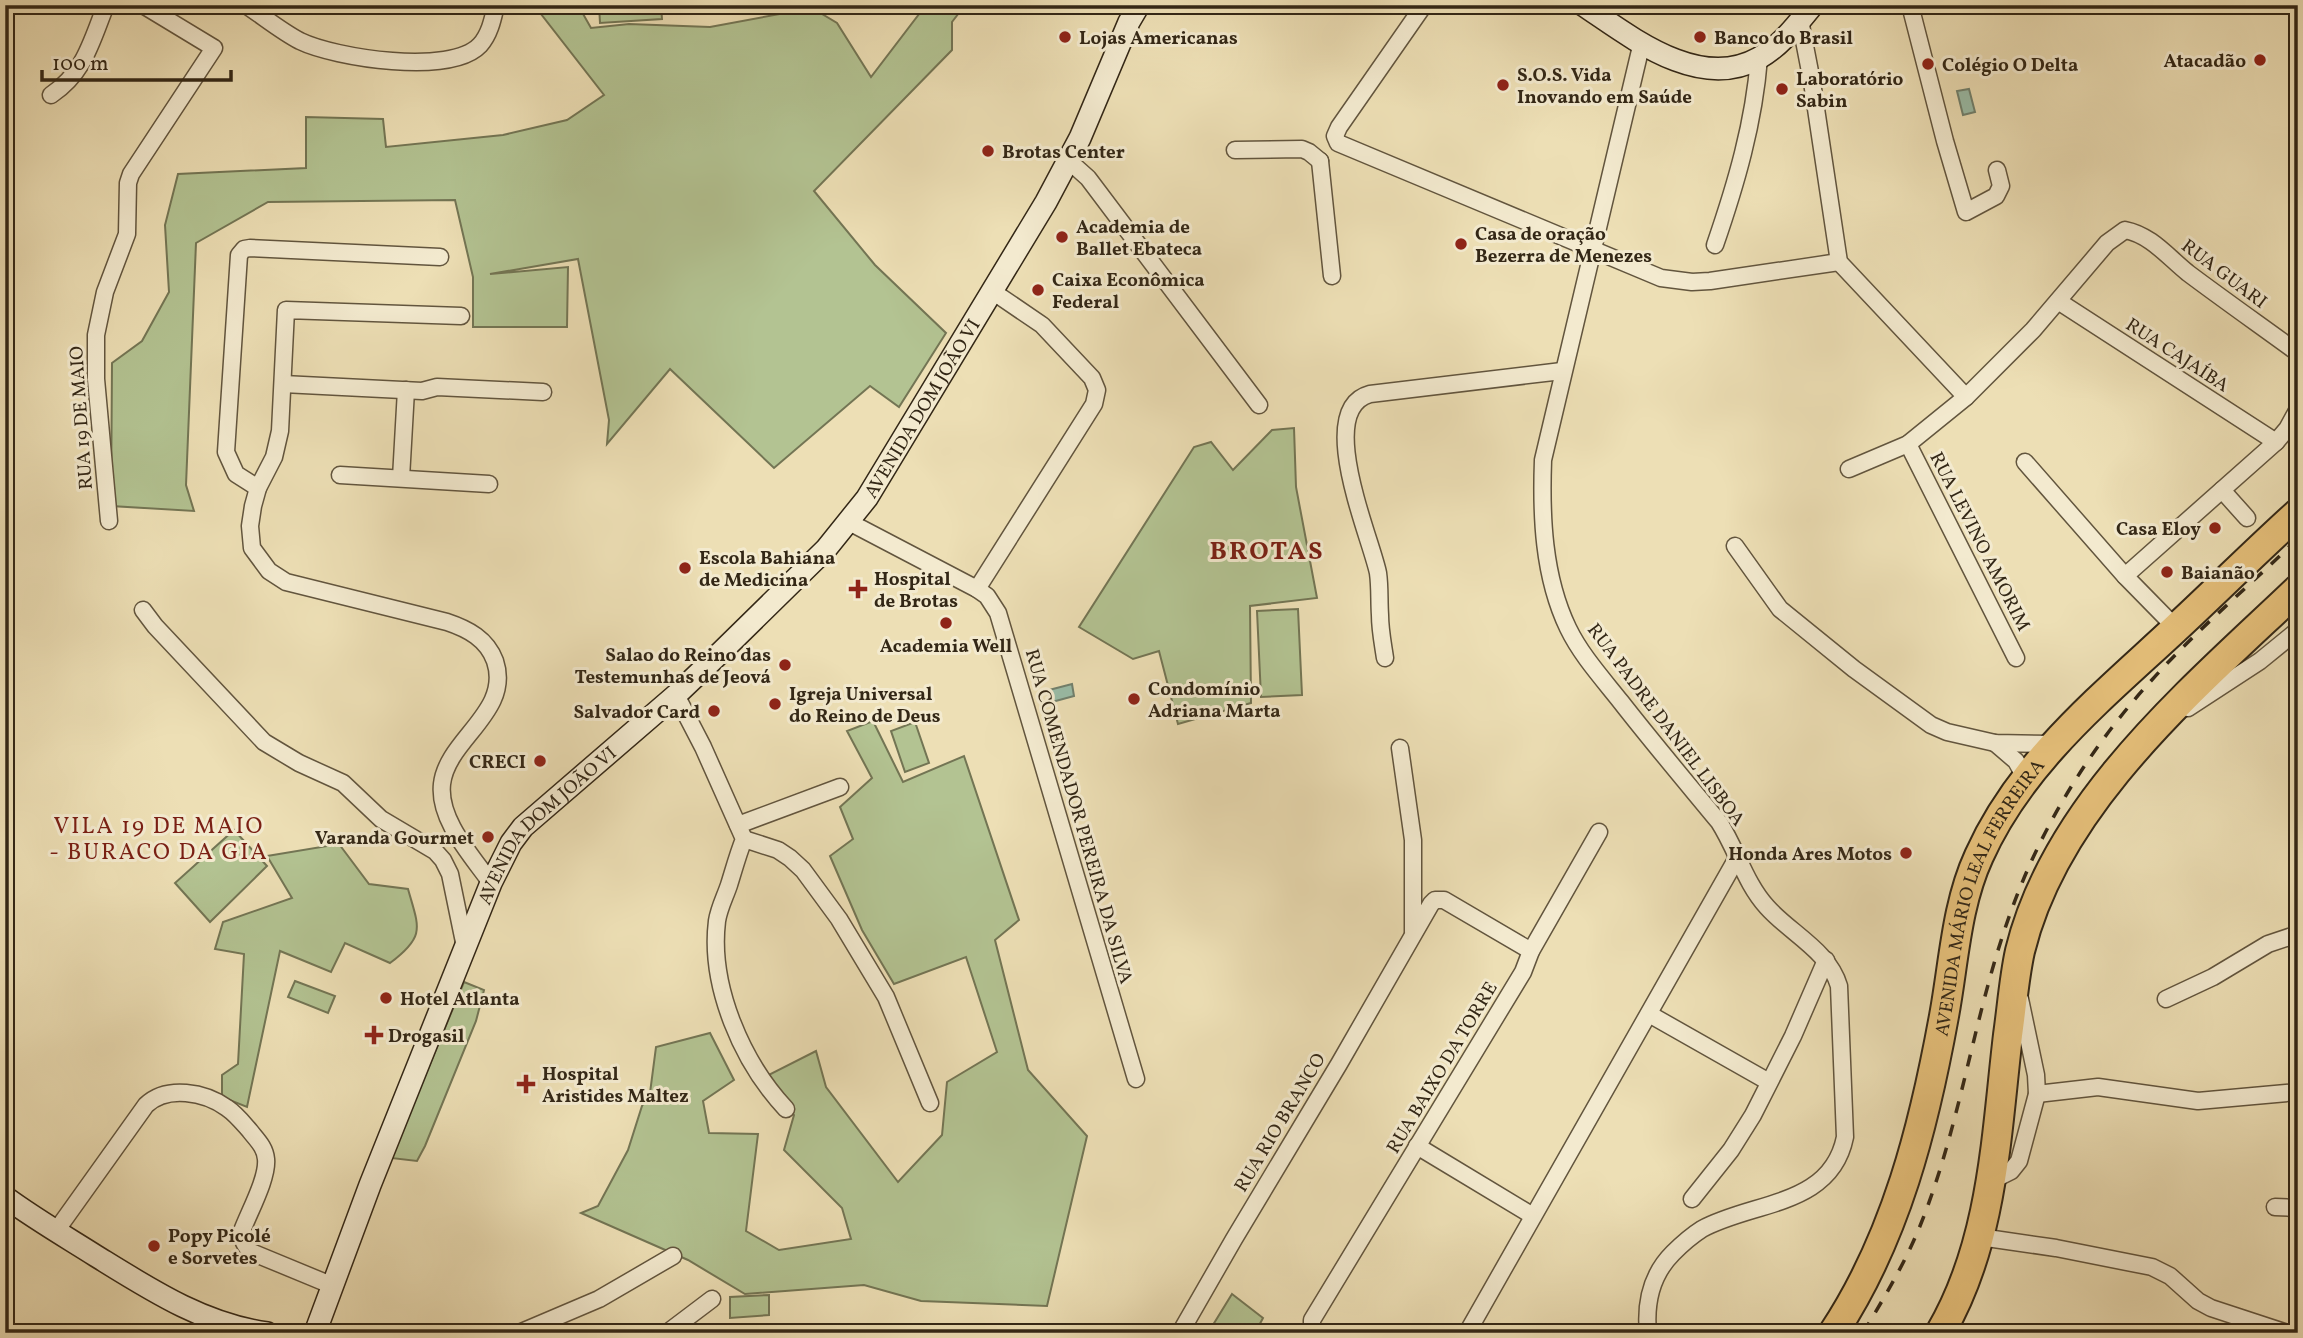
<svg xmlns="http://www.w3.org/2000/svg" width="2303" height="1338" font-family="Vollkorn,serif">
  <rect width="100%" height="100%" fill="#eddfb5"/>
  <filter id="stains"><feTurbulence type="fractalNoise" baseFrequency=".00286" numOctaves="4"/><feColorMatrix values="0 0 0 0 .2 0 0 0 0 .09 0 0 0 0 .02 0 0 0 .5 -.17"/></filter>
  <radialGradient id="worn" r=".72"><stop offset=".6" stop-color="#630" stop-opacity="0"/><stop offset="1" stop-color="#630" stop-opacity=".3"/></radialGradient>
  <g fill="#b3c392" stroke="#737554" stroke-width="2">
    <path d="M 534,5 L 578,5 L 591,28 L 629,24 L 710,27 L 812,8 L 837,23 L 871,77 L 926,5 L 965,5 L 952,22 L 952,50 L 814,191 L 875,265 L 946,333 L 899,407 L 870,386 L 774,468 L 670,369 L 607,444 L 609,420 L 578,259 L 490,274 L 568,267 L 567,327 L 473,327 L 473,277 L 455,200 L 268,202 L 196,243 L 186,485 L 194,511 L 111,506 L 112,363 L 142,341 L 169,292 L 165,225 L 178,174 L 306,168 L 306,117 L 383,119 L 386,147 L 503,135 L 567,120 L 604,95 Z"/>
    <path d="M 599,5 L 661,5 L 662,19 L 600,23 Z"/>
    <path d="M 1294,428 L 1296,487 L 1317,598 L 1250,606 L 1251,703 L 1178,724 L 1159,651 L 1133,659 L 1079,627 L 1194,447 L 1211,442 L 1233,470 L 1272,430 Z"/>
    <path d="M 1298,609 L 1302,695 L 1261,697 L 1257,611 Z"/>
    <path d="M 873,721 L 903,782 L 964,756 L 1019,920 L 995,940 L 1028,1070 L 1087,1136 L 1047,1306 L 921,1301 L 864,1285 L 745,1294 L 688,1260 L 581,1213 L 598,1206 L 628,1150 L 642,1106 L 650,1093 L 656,1047 L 710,1033 L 734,1080 L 703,1101 L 709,1133 L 758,1134 L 746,1231 L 779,1250 L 851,1239 L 842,1208 L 784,1150 L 794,1115 L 759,1080 L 816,1051 L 826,1087 L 898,1182 L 942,1135 L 947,1082 L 997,1052 L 966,957 L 894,984 L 862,930 L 830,856 L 853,839 L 840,807 L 872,778 L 847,731 Z"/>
    <path d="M 915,722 L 929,763 L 905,772 L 891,731 Z"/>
    <path d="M 234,830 L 267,866 L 210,922 L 175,883 Z"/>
    <path d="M 339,844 L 369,884 L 408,889 C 419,928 426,936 390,963 L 345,943 L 331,972 L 280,951 L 247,1107 L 222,1097 L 222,1075 L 238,1064 L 244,954 L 215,949 L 223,922 L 292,898 L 267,856 Z"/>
    <path d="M 295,981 L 335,996 L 328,1013 L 288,997 Z"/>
    <path d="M 464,982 L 484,990 L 476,1021 L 425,1146 L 417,1161 L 391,1158 Z"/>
    <path d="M 1232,1294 L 1263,1318 L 1255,1333 L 1208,1333 Z"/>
    <path d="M 769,1295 L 769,1315 L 730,1318 L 730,1297 Z"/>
  </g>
  <g fill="#9abda8" stroke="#71816e" stroke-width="2">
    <path d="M 1969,89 L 1975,112 L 1963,115 L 1957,91 Z"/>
    <path d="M 1072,684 L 1074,696 L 1052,702 L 1049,690 Z"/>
  </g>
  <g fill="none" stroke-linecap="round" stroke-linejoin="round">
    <g stroke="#62553e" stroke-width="19">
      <g id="street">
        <path d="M 246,5 C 264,17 281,31 300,41 C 335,58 451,76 480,45 C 490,34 493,18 496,5"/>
        <path d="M 1424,5 L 1339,127 L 1335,136 L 1338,143 L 1661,278 L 1692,282 L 1710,281 L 1839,262"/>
        <path d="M 1910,5 L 1945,141 L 1966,212 L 1996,196 L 2001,186 L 1997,170"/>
        <path d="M 1800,20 L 1812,82 L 1839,262 L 1966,397"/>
        <path d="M 1642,42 L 1543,460 C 1541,515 1543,576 1568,628 C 1581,655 1602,678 1621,702 C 1653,743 1686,782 1719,822 C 1737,850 1745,883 1767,907 C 1790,933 1829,951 1839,986 L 1845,1137 C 1831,1207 1753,1201 1702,1229 C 1691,1236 1682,1244 1673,1253 C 1651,1275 1645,1302 1648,1333"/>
        <path d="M 51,95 C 85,72 91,42 106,5"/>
        <path d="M 1235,150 L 1302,149 L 1309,152 L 1320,161"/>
        <path d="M 1069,161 L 1088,178 L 1259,405"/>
        <path d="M 1320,161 L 1332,276"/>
        <path d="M 1715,245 C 1736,184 1754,123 1759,58"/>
        <path d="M 2058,301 L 2276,442"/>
        <path d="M 461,316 L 286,310 L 280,431 L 274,457 L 258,488 L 253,506 L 250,526 L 252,548 L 269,571 L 286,582 L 447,622 C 468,629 487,639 495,661 C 512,712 447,739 442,784 C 438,820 472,856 491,883"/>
        <path d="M 283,384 L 422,391 L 437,387 L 543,392"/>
        <path d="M 1908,444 L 2016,658"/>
        <path d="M 2025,462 L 2125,576 L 2176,628"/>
        <path d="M 1849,469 L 1908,444 L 1966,397 L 2033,330 L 2107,243 L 2125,230 C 2151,235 2168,257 2188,273 C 2224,300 2261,326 2298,353"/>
        <path d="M 340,475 L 489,484"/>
        <path d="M 401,478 L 406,390"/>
        <path d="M 258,488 L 236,474 L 226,452 L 239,255 L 244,249 L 250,248 L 440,257"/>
        <path d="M 2222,490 L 2247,518"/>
        <path d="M 109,521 L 96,379 L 96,335 L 105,292 L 127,234 L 128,183 L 131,174 L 214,48 L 143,5"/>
        <path d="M 849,522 L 977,589 L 987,596 L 998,613 L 1136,1079"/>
        <path d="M 1735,546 L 1780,609 L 1854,669 L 1931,725 L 1947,732 L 1995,743 L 2054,744"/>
        <path d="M 2125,576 L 2276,442 L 2287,429 L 2298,409"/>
        <path d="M 977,589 L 1094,404 L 1097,390 L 1092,378 L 1042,325 L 992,291"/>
        <path d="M 143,610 L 155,626 L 264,742 L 299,763 L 343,783 L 381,819 L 435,851 L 443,860 L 450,874 L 465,947"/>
        <path d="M 1385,658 C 1383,644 1380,630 1380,615 C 1379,601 1380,587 1378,573 C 1371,538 1314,409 1370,394 L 1562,371"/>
        <path d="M 676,695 L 703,747 L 744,839 C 738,854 734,869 729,885 C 725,897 719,908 717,921 C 709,986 742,1062 786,1109"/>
        <path d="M 2188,708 L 2260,661 L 2298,630"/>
        <path d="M 1995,743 L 2016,761 L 2026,779"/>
        <path d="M 1400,748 L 1413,840 L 1413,932"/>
        <path d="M 738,825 L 840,787"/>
        <path d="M 744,839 L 778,850 L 790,858 L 803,870 L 839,919 L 886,997 L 930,1103"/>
        <path d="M 2166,999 L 2213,977 L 2268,944 L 2298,934"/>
        <path d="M 1649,1014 L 1769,1082"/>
        <path d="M 2037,1094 L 2098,1087 L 2198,1101 L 2298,1092"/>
        <path d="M 1417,1146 L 1533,1216"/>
        <path d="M 1991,1181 L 2011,1171 L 2019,1161 L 2037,1094 L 2036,1075 L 2020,999"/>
        <path d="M 1692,1199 L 1731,1150 L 1753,1115 L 1793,1036 L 1826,960"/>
        <path d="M 2275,1207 L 2298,1208"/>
        <path d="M 56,1231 L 146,1105 C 167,1085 205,1092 227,1108 C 236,1114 243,1123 250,1131 C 257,1140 265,1147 266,1159 C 268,1178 249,1212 242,1231 C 242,1240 244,1245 251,1252 L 331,1285"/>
        <path d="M 1980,1237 L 2056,1248 L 2152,1267 L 2170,1276 L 2198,1301 L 2211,1308 L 2287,1333"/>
        <path d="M 519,1333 L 599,1299 L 673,1256"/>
        <path d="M 667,1333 L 712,1299"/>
        <path d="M 1180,1333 L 1234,1239 L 1339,1064 L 1431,904 L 1435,900 L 1444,900 L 1531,951"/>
        <path d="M 1312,1333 L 1312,1320 L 1523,972 L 1531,951 L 1599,832"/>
        <path d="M 1467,1333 L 1737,858"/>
      </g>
    </g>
    <g stroke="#332716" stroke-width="24">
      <g id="secondary">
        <path d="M 1583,5 C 1631,37 1699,92 1759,58 C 1781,46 1797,24 1813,5"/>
        <path d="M 5,1197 C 35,1219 66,1237 96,1256 C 151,1290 203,1324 267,1333"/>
        <path id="s1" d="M 315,1333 L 370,1185 L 491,883 L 511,843 L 523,827 L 676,695 L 719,654 L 826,549 L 867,498 L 1046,202 L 1080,138 L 1129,22 L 1139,5"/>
      </g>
    </g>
    <g stroke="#332716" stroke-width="32">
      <g id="highway">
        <path id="s2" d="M 1833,1333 C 1896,1238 1924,1126 1944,1016 C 1954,962 1956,906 1979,856 C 2021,762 2102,697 2175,629 C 2216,591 2256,551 2298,513"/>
        <path d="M 1940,1333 C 1993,1243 1996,1137 2008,1035 C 2012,1007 2014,978 2020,951 C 2056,803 2193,689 2298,589"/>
      </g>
    </g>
    <use href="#street" stroke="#f3eacf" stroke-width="16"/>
    <use href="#secondary" stroke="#f3eacf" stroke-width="21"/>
    <use href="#highway" stroke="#e6c07a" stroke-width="28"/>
    <path stroke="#332716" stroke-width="3.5" stroke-dasharray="12 12" stroke-linecap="butt" d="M 1863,1333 C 1884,1298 1905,1263 1920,1226 C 1962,1122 1974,1010 2013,906 C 2043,824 2091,747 2150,682 C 2196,630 2249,587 2298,538"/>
  </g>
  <g fill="#8f2418" stroke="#f3eacf" stroke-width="2.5">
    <circle cx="1065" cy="37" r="7"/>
    <circle cx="1700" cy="37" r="7"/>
    <circle cx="2260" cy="60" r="7"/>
    <circle cx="1928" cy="64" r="7"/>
    <circle cx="1503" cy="85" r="7"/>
    <circle cx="1782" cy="89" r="7"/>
    <circle cx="988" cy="151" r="7"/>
    <circle cx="1062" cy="237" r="7"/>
    <circle cx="1461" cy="244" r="7"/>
    <circle cx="1038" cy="290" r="7"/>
    <circle cx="2215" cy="528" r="7"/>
    <circle cx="685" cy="568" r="7"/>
    <circle cx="2167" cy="572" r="7"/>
    <path d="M854.5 578.5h7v7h7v7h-7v7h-7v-7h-7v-7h7z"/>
    <circle cx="946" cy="623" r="7"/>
    <circle cx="785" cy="665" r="7"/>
    <circle cx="1134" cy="699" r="7"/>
    <circle cx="775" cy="704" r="7"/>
    <circle cx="714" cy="711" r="7"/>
    <circle cx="540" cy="761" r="7"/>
    <circle cx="488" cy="837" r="7"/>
    <circle cx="1906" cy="853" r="7"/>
    <circle cx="386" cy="998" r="7"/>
    <path d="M370.5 1024.5h7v7h7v7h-7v7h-7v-7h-7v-7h7z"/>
    <path d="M522.5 1073.5h7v7h7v7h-7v7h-7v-7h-7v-7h7z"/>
    <circle cx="154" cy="1246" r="7"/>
  </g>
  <g text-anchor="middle" stroke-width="6" stroke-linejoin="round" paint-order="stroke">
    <g font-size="19" font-weight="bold" fill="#332716" stroke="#f3eacf" text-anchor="start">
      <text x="1079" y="44">Lojas Americanas</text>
      <text x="1714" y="44">Banco do Brasil</text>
      <text x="2246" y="67" text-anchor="end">Atacadão</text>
      <text x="1942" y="71">Colégio O Delta</text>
      <text x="1517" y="81">S.O.S. Vida<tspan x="1517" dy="22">Inovando em Saúde</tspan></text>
      <text x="1796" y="85">Laboratório<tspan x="1796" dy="22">Sabin</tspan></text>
      <text x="1002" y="158">Brotas Center</text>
      <text x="1076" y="233">Academia de<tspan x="1076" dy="22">Ballet Ebateca</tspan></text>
      <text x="1475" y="240">Casa de oração<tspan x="1475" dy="22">Bezerra de Menezes</tspan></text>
      <text x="1052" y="286">Caixa Econômica<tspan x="1052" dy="22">Federal</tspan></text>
      <text x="2201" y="535" text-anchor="end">Casa Eloy</text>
      <text x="699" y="564">Escola Bahiana<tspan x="699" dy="22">de Medicina</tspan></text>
      <text x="2181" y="579">Baianão</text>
      <text x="874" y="585">Hospital<tspan x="874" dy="22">de Brotas</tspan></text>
      <text x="946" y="652" text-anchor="middle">Academia Well</text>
      <text x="771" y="661" text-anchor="end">Salao do Reino das<tspan x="771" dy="22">Testemunhas de Jeová</tspan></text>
      <text x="1148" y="695">Condomínio<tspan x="1148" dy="22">Adriana Marta</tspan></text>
      <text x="789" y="700">Igreja Universal<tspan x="789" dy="22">do Reino de Deus</tspan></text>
      <text x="700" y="718" text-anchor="end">Salvador Card</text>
      <text x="526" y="768" text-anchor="end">CRECI</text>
      <text x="474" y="844" text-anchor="end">Varanda Gourmet</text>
      <text x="1892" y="860" text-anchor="end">Honda Ares Motos</text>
      <text x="400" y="1005">Hotel Atlanta</text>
      <text x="388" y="1042">Drogasil</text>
      <text x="542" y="1080">Hospital<tspan x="542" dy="22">Aristides Maltez</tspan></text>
      <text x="168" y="1242">Popy Picolé<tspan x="168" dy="22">e Sorvetes</tspan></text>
    </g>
    <g font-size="19" fill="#332716" stroke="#f3eacf">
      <text transform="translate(2225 273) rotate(37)" y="7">RUA GUARI</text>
      <text transform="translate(2178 354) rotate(33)" y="7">RUA CAJAÍBA</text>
      <text dy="7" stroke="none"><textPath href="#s1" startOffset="1130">AVENIDA DOM JOÃO VI</textPath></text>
      <text transform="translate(80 418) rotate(-94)" y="7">RUA 19 DE MAIO</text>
      <text transform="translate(1981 541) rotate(63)" y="7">RUA LEVINO AMORIM</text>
      <text transform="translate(1667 724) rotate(53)" y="7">RUA PADRE DANIEL LISBOA</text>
      <text transform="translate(1080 816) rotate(74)" y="7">RUA COMENDADOR PEREIRA DA SILVA</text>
      <text dy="7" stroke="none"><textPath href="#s1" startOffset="564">AVENIDA DOM JOÃO VI</textPath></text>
      <text dy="7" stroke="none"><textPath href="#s2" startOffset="467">AVENIDA MÁRIO LEAL FERREIRA</textPath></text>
      <text transform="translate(1441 1067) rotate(-59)" y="7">RUA BAIXO DA TORRE</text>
      <text transform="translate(1279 1122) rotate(-59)" y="7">RUA RIO BRANCO</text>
    </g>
    <g font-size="23" letter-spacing="2" fill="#7a1f14" stroke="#f3eacf">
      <text x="159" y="833">VILA 19 DE MAIO<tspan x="159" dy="26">- BURACO DA GIA</tspan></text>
    </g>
    <g font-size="26" font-weight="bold" letter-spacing="2" fill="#7a1f14" stroke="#f3eacf">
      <text x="1267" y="559">BROTAS</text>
    </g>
  </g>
  <rect width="2303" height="1338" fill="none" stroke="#eddfb5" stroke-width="28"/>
  <rect x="7" y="7" width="2289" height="1324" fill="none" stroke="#332716" stroke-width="3.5"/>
  <rect x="14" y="14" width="2275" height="1310" fill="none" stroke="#332716" stroke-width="2"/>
  <path d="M42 70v10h189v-10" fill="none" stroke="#332716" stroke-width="3.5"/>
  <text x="52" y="70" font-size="21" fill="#332716" stroke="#f3eacf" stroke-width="5" paint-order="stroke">100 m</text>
  <rect width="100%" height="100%" filter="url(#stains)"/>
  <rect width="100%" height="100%" fill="url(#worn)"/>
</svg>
